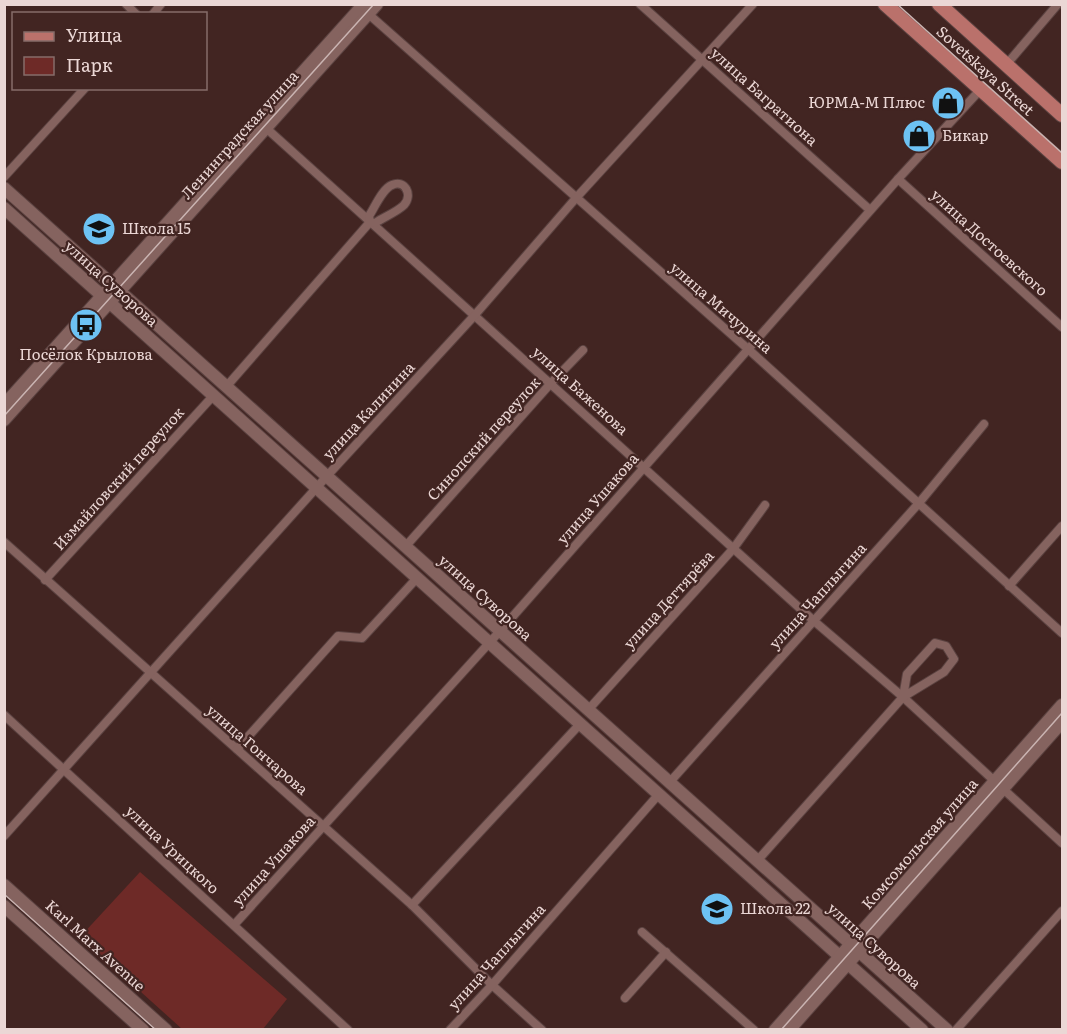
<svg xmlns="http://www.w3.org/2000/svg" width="1067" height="1034" font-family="Literata,serif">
  <rect width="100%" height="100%" fill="#422522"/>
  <path fill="#6e2a27" d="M 140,872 L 287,999 L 263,1029 L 182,1029 L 80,937 Z"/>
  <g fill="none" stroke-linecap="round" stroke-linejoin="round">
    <g stroke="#5a4240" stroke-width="10">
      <g id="minor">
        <path d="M 126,4 L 136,14"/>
        <path d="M 640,4 L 870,210"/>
        <path d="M 365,11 L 748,349 L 1062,633"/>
        <path d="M 153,14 L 161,4"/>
        <path d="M 1006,65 L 1058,4"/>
        <path d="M 266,128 L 814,621 L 903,697 L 1062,843"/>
        <path d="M 4,177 L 85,88"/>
        <path d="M 898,179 L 1062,327"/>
        <path d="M 226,387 L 370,222 L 375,223 C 384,217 397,212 404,205 C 413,195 405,179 392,185 C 382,189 375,207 369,216 L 370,222"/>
        <path d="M 4,542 L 412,905 L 492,985 L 542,1030"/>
        <path d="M 405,547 L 551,383 L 583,350"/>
        <path d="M 45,580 L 213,396"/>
        <path d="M 1009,586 L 1062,526"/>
        <path d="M 588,710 L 733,549 L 765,505"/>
        <path d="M 4,715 L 348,1030"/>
        <path d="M 237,749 L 338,636 L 362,638 L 417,578"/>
        <path d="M 669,783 L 919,503 L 984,424"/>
        <path d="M 4,836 L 327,476 L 474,316 L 576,198 L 753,4"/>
        <path d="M 757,861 L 903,697 L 944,672 L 954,659 L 946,646 L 935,643 L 907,674 L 903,697"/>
        <path d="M 412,905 L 580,724"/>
        <path d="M 234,925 L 500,631 L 898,179 L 981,89"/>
        <path d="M 642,932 L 754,1030"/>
        <path d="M 625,998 L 666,952"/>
        <path d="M 450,1030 L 492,985 L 659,794"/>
        <path d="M 956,1030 L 1062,911"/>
      </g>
    </g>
    <g stroke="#5a4240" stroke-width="14">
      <g id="secondary">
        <path d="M 4,188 L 947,1030"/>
        <path d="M 4,208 L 922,1030"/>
        <path d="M 4,405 L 364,4"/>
        <path d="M 4,420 L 377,4"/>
        <path d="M 4,885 L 166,1030"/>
        <path d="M 4,906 L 143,1030"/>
        <path d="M 775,1030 L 1062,705"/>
        <path d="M 789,1030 L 1062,722"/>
      </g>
    </g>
    <g stroke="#5a4240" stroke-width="16">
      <g id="primary">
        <path d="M 885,4 L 1062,162"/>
        <path d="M 939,4 L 1062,115"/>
      </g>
    </g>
    <use href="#minor" stroke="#85635f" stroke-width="8"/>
    <use href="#secondary" stroke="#85635f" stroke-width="12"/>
    <use href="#primary" stroke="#ba716b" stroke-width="14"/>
    <g stroke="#cab4b2" stroke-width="1.5">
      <path d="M 897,4 L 1062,153"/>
      <path d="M 4,416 L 374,4"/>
      <path d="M 4,894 L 156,1030"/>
      <path d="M 781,1030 L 1062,713"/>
    </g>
  </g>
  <defs>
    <g id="shop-disc" transform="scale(1.725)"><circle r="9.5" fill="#6dc2f3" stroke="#422522"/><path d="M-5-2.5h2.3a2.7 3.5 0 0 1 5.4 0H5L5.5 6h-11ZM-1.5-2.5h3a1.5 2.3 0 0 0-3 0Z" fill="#111"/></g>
    <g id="school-disc" transform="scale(1.725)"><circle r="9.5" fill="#6dc2f3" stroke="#422522"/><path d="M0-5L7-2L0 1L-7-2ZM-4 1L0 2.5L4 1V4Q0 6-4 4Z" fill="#111"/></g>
    <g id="bus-disc" transform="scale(1.725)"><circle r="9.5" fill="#6dc2f3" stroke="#422522"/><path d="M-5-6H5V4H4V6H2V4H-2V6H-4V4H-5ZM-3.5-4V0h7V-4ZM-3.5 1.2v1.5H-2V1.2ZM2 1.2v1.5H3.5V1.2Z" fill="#111"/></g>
  </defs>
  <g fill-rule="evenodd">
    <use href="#shop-disc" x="948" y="103"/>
    <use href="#shop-disc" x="919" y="136"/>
    <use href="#school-disc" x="99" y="229"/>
    <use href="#bus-disc" x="86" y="325"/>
    <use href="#school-disc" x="717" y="909"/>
  </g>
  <g text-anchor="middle" stroke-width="4.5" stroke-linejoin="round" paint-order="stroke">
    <g font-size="15" fill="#ebd7d5" stroke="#422522">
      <text transform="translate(985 71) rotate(42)" y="5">Sovetskaya Street</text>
      <text transform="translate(764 97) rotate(42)" y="5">улица Багратиона</text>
      <text transform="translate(240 135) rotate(-48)" y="5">Ленинградская улица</text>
      <text transform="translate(989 243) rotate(42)" y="5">улица Достоевского</text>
      <text transform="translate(111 284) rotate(42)" y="5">улица Суворова</text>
      <text transform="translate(721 308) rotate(41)" y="5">улица Мичурина</text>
      <text transform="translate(580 391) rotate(42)" y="5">улица Баженова</text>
      <text transform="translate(369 411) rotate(-47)" y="5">улица Калинина</text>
      <text transform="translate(484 439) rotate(-48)" y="5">Синопский переулок</text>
      <text transform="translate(119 479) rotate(-48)" y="5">Измайловский переулок</text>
      <text transform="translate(598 499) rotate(-49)" y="5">улица Ушакова</text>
      <text transform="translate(818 596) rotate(-48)" y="5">улица Чаплыгина</text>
      <text transform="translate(485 598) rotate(42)" y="5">улица Суворова</text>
      <text transform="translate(669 600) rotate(-48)" y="5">улица Дегтярёва</text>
      <text transform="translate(257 750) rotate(41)" y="5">улица Гончарова</text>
      <text transform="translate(920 844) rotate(-49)" y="5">Комсомольская улица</text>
      <text transform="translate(172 850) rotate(43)" y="5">улица Урицкого</text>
      <text transform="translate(274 861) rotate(-48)" y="5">улица Ушакова</text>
      <text transform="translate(95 946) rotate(42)" y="5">Karl Marx Avenue</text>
      <text transform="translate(874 946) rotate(42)" y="5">улица Суворова</text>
      <text transform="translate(497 957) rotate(-48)" y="5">улица Чаплыгина</text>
    </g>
    <g font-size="15" fill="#ebd7d5" stroke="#422522" text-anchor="start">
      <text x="925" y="108" text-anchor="end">ЮРМА-М Плюс</text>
      <text x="942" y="141">Бикар</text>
      <text x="122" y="234">Школа 15</text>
      <text x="86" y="360" text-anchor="middle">Посёлок Крылова</text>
      <text x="740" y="914">Школа 22</text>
    </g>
  </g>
  <rect width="1067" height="1034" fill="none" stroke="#ebd7d5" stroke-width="12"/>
  <rect x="12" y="12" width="195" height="78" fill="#422522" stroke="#866c6a" stroke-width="1.5"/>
  <rect x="24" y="32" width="30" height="9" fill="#ba716b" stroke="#866c6a" stroke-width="1.5"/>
  <text x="66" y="42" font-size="18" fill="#ebd7d5">Улица</text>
  <rect x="24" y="57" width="30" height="18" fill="#6e2a27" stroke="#866c6a" stroke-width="1.5"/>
  <text x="66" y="72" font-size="18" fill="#ebd7d5">Парк</text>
</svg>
